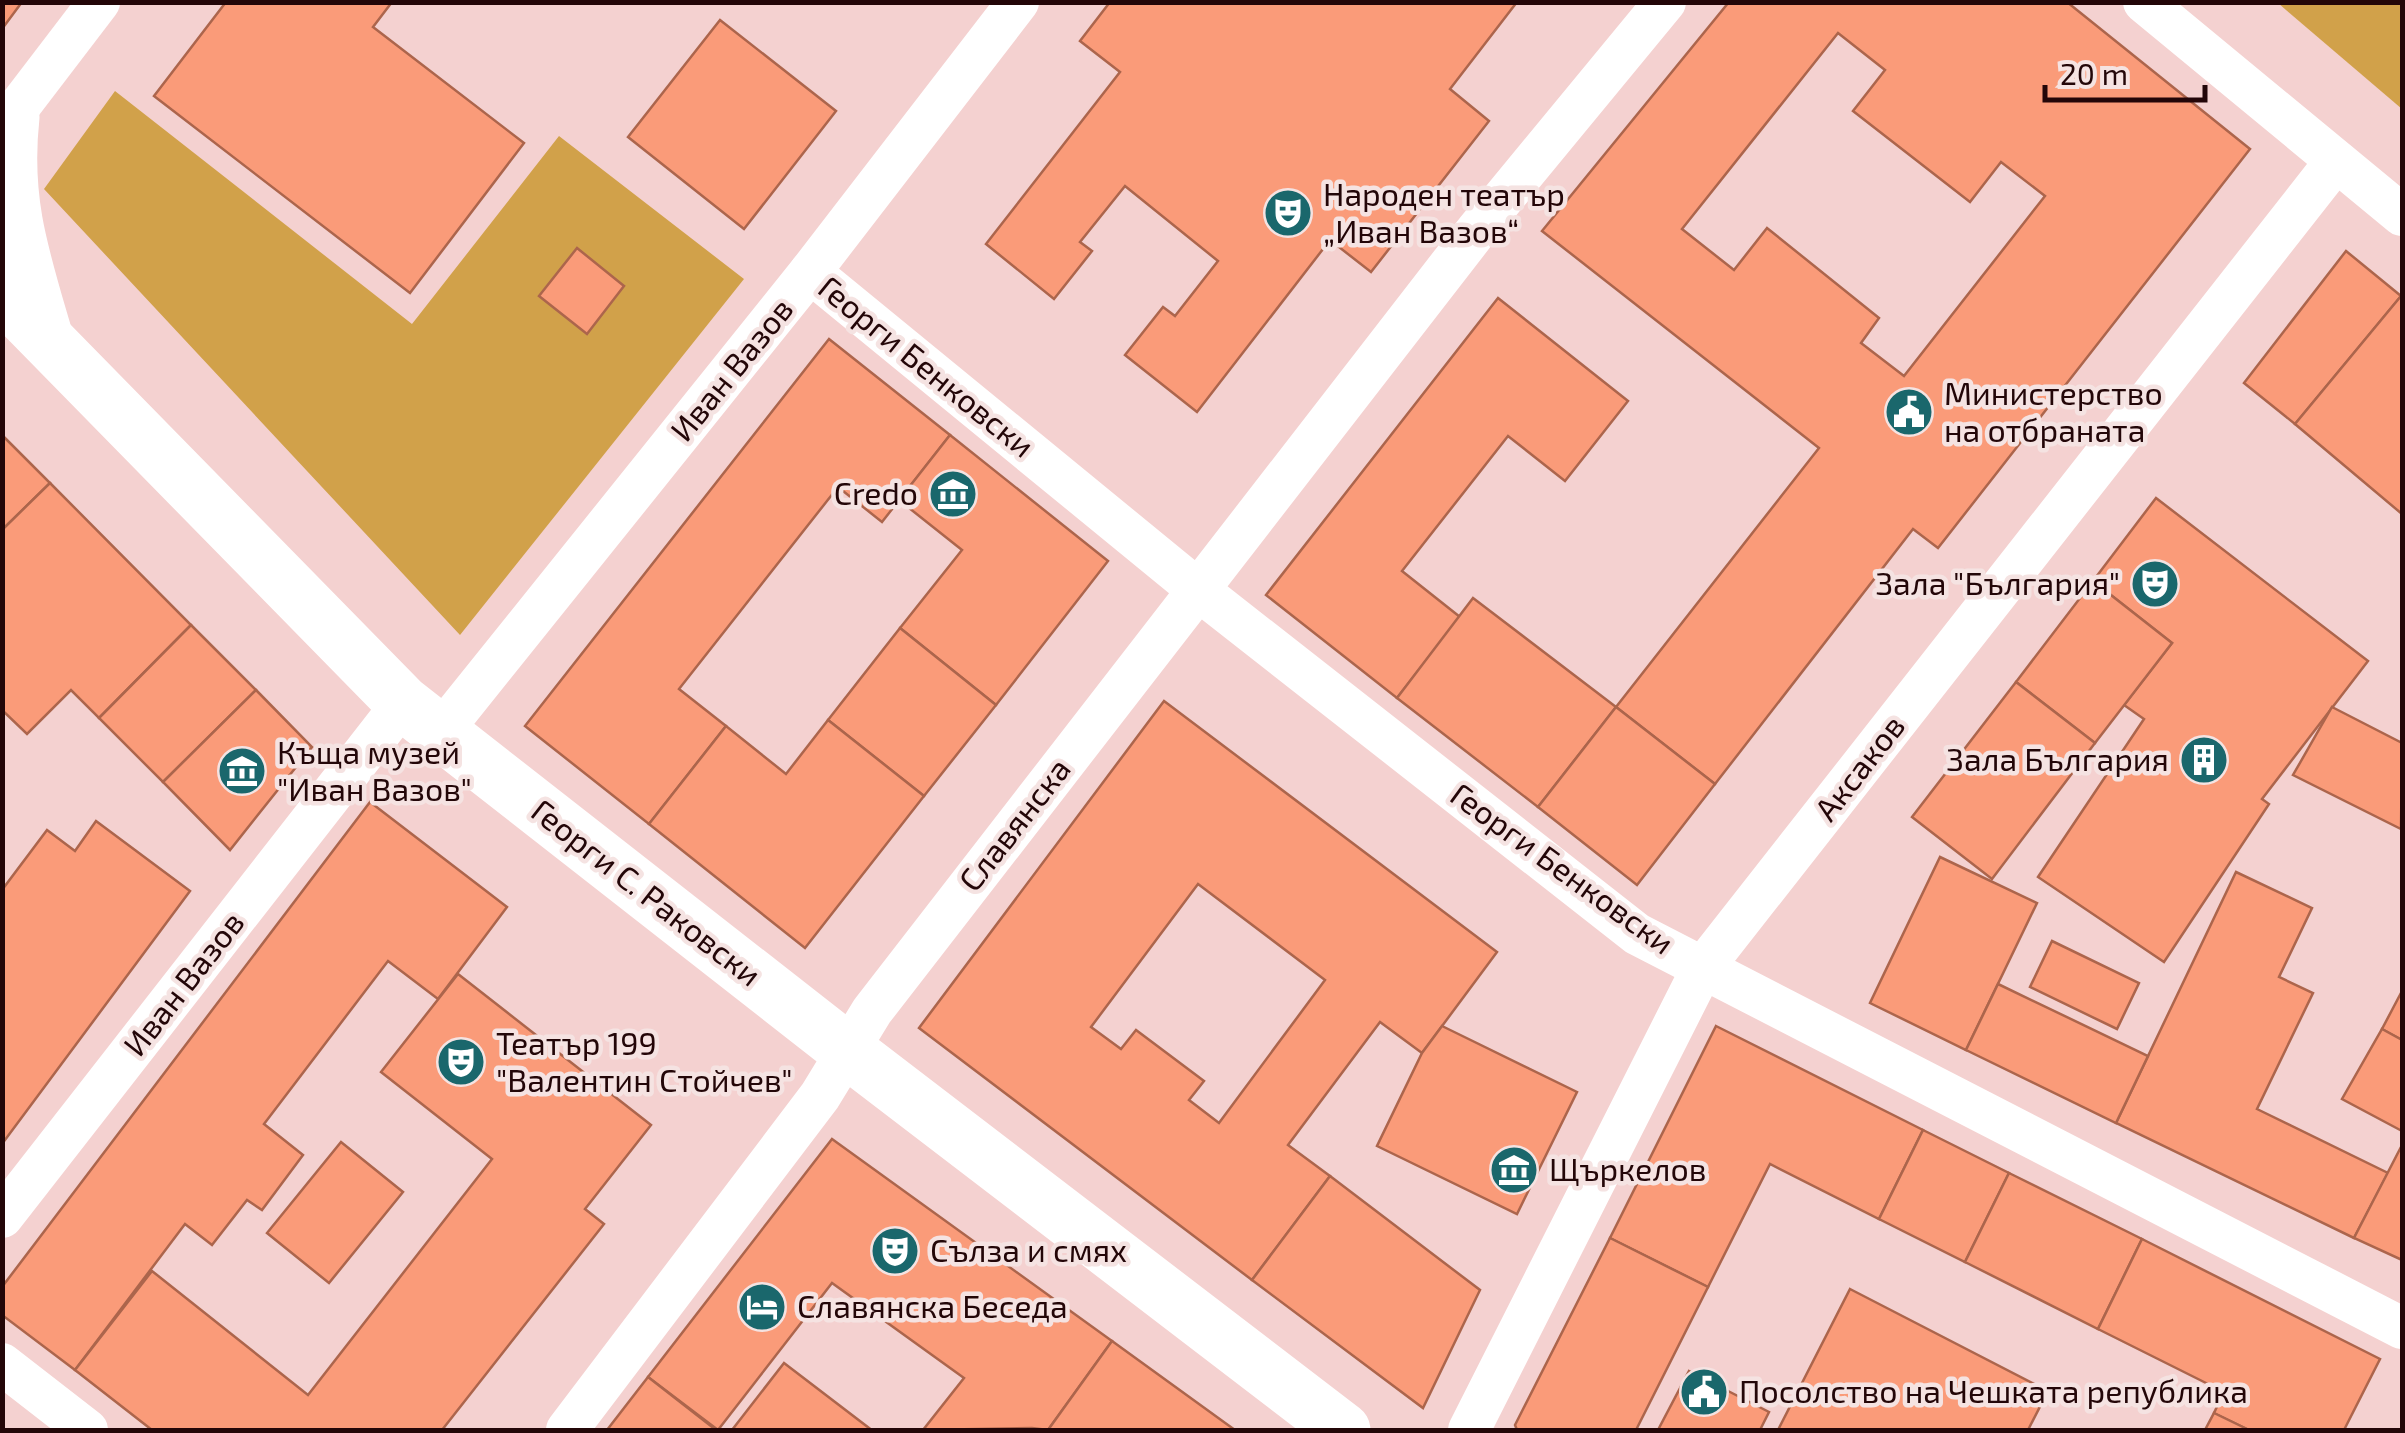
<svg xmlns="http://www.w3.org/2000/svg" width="2405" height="1433" font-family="'Exo 2',sans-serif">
  <rect width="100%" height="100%" fill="#f4d1d0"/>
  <g fill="#d1a14a">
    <path d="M 2278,3 L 2402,3 L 2402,109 L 2293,16 Z"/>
    <path d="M 115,91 L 412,324 L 559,136 L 744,279 L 460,635 L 44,189 Z"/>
  </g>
  <g fill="#fa9b79" stroke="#ac654c" stroke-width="2.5" fill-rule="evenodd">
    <path d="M 2,2 L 22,2 L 2,29 Z"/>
    <path d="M 226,2 L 392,2 L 373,27 L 524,143 L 410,293 L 154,96 Z"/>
    <path d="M 1110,2 L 1517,2 L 1450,89 L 1489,121 L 1371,272 L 1330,240 L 1197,412 L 1125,355 L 1163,307 L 1175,316 L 1218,261 L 1125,186 L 1080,242 L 1092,251 L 1054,299 L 986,244 L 1120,72 L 1080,41 Z"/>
    <path d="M 1729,2 L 2067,2 L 2250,149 L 1938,548 L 1913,529 L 1715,784 L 1616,707 L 1819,448 L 1542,231 ZM 1838,33 L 1885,70 L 1853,111 L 1970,202 L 2001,162 L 2045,196 L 1904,376 L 1861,343 L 1879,318 L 1767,228 L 1734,270 L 1682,229 Z"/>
    <path d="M 720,20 L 836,111 L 744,229 L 628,137 Z"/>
    <path d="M 577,248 L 624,286 L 587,334 L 539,296 Z"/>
    <path d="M 2346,251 L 2401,296 L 2295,424 L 2244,383 Z"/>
    <path d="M 2401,296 L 2402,297 L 2402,514 L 2295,424 Z"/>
    <path d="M 1498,298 L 1628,401 L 1565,481 L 1508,436 L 1402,571 L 1460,617 L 1397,698 L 1266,595 Z"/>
    <path d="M 829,339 L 950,435 L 882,522 L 838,487 L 679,689 L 726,726 L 649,824 L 525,726 Z"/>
    <path d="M 2,435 L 50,483 L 2,530 Z"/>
    <path d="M 950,435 L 1108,561 L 996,705 L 900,628 L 962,550 L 899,500 Z"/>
    <path d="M 50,483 L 191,625 L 99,718 L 71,690 L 27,734 L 2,710 L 2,530 Z"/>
    <path d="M 2156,498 L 2368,661 L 2262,799 L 2269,804 L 2164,962 L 2038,877 L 2144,719 L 2124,705 L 2172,643 L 2093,581 Z"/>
    <path d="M 2093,581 L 2172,643 L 2095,743 L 2016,682 Z"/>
    <path d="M 1473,598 L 1616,707 L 1538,807 L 1397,698 Z"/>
    <path d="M 191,625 L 256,690 L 163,782 L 99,718 Z"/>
    <path d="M 900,628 L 996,705 L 924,796 L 828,720 Z"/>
    <path d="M 2016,682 L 2095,743 L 1992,879 L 1912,817 Z"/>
    <path d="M 256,690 L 312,747 L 230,850 L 163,782 Z"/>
    <path d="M 1164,701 L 1497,952 L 1422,1053 L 1380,1022 L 1288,1145 L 1330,1176 L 1252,1280 L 919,1028 ZM 1198,884 L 1325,980 L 1219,1123 L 1189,1100 L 1204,1081 L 1136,1030 L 1121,1049 L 1091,1027 Z"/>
    <path d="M 1616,707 L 1715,784 L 1637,885 L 1538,807 Z"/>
    <path d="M 2332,707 L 2402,743 L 2401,829 L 2293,775 Z"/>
    <path d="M 828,720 L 924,796 L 805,948 L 649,824 L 726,726 L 786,774 Z"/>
    <path d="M 370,802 L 507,907 L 438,999 L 388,961 L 264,1124 L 303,1155 L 262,1210 L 247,1200 L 212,1245 L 185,1224 L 75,1370 L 2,1315 L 2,1287 Z"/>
    <path d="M 96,821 L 190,891 L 2,1144 L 2,890 L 47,830 L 75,851 Z"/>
    <path d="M 1940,857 L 2037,903 L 1966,1050 L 1870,1003 Z"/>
    <path d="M 2236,872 L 2312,908 L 2279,977 L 2313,993 L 2257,1109 L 2388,1173 L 2354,1238 L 2116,1123 Z"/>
    <path d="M 2052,941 L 2139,983 L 2117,1029 L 2030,987 Z"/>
    <path d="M 458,974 L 651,1125 L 585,1209 L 604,1224 L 442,1430 L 152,1430 L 75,1370 L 152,1271 L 308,1395 L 492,1159 L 381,1072 Z"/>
    <path d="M 1998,984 L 2148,1056 L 2116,1123 L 1966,1050 Z"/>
    <path d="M 2402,991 L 2402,1040 L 2382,1029 Z"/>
    <path d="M 1442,1026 L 1577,1092 L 1517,1214 L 1377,1146 L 1422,1053 Z"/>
    <path d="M 1716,1026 L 1923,1130 L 1879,1219 L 1770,1164 L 1708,1287 L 1610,1238 Z"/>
    <path d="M 2382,1029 L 2402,1040 L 2402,1131 L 2342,1099 Z"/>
    <path d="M 1923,1130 L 2009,1173 L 1965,1262 L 1879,1219 Z"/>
    <path d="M 832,1139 L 1112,1341 L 1048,1430 L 1032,1428 L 923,1430 L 964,1378 L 832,1283 L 718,1430 L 648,1377 Z"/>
    <path d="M 341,1142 L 403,1192 L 329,1283 L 267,1233 Z"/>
    <path d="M 2402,1145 L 2402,1260 L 2354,1238 Z"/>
    <path d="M 2009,1173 L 2142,1239 L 2098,1329 L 1965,1262 Z"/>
    <path d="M 1330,1176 L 1480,1290 L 1423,1408 L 1252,1280 Z"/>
    <path d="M 1610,1238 L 1708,1287 L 1636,1430 L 1517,1430 L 1515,1425 Z"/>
    <path d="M 2142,1239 L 2380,1359 L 2344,1430 L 2249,1430 L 2214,1413 L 2224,1392 L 2098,1329 Z"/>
    <path d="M 1850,1289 L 2048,1391 L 2028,1430 L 1778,1430 Z"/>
    <path d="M 1112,1341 L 1228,1425 L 1235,1430 L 1048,1430 Z"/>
    <path d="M 784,1363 L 869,1428 L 866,1430 L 732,1430 Z"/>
    <path d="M 1689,1371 L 1769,1412 L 1760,1430 L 1658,1430 Z"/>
    <path d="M 648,1377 L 716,1430 L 607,1430 Z"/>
    <path d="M 2214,1413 L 2249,1430 L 2205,1430 Z"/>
  </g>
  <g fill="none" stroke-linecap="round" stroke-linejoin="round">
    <g stroke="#fff" stroke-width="42">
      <path d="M 2144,2 L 2402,215"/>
      <path d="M 2,129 L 99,2"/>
      <path d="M 810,272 L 1197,589 L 1637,934 L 2402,1328"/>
      <path d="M 440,733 L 810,272 L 1018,2"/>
      <path d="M 2,1217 L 403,703"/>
      <path d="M 2,1364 L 87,1430"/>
      <path d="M 567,1430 L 820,1096 L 872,1011 L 1477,230 L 1665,2"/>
      <path d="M 1469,1430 L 1702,969 L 2336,161"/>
    </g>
    <g stroke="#fff" stroke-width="55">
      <path d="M 12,117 C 3,199 21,254 44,332"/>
      <path d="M 2,294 L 403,703 L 848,1051 L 1343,1430"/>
    </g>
  </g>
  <defs>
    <g id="theatre-disc" transform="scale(2.5)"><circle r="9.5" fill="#1a676c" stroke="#f5e3e2"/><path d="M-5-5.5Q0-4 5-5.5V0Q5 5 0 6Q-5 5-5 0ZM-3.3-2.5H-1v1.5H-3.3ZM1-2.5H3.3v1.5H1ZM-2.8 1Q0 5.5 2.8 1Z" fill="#fff"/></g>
    <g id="civic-disc" transform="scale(2.5)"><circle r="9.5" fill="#1a676c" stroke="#f5e3e2"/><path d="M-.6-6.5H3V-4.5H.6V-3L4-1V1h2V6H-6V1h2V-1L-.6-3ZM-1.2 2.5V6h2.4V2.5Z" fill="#fff"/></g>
    <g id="museum-disc" transform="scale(2.5)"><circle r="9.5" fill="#1a676c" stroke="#f5e3e2"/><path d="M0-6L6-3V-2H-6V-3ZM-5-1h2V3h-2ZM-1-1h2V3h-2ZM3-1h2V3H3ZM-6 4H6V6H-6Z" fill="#fff"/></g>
    <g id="building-disc" transform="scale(2.5)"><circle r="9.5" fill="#1a676c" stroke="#f5e3e2"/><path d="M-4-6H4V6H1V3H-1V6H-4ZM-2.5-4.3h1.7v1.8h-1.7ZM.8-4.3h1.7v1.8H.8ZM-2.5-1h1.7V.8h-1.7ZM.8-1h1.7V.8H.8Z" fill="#fff"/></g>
    <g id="hotel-disc" transform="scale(2.5)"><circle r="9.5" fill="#1a676c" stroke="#f5e3e2"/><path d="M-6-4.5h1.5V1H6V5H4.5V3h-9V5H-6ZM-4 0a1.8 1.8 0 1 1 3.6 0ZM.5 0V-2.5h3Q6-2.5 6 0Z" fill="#fff"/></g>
  </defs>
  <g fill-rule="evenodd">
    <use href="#theatre-disc" x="1288" y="213"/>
    <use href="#civic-disc" x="1909" y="412"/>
    <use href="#museum-disc" x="953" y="494"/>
    <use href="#theatre-disc" x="2155" y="584"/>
    <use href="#building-disc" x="2204" y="760"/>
    <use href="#museum-disc" x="242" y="771"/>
    <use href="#theatre-disc" x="461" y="1062"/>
    <use href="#museum-disc" x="1514" y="1170"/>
    <use href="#theatre-disc" x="895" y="1251"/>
    <use href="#hotel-disc" x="762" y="1307"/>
    <use href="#civic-disc" x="1704" y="1392"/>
  </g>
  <g text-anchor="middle" stroke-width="9" stroke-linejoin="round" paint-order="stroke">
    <g font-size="32" fill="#230608" stroke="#f5e3e2" text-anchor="start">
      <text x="1323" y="206">Народен театър<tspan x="1323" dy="37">„Иван Вазов“</tspan></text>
      <text x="1944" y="405">Министерство<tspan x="1944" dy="37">на отбраната</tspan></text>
      <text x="918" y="505" text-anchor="end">Credo</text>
      <text x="2120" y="595" text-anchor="end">Зала "България"</text>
      <text x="277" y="764">Къща музей<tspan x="277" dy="37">"Иван Вазов"</tspan></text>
      <text x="2169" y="771" text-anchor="end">Зала България</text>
      <text x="496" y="1055">Театър 199<tspan x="496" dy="37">"Валентин Стойчев"</tspan></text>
      <text x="1549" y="1181">Щъркелов</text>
      <text x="930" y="1262">Сълза и смях</text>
      <text x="797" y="1318">Славянска Беседа</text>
      <text x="1739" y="1403">Посолство на Чешката република</text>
    </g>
    <g font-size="32" fill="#230608" stroke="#f5e3e2">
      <text transform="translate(926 367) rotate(39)" y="11">Георги Бенковски</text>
      <text transform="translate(732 370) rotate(-51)" y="11">Иван Вазов</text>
      <text transform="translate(1860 768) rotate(-52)" y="11">Аксаков</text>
      <text transform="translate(1015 825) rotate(-52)" y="11">Славянска</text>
      <text transform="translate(1562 869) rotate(36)" y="11">Георги Бенковски</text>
      <text transform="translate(646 893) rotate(38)" y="11">Георги С. Раковски</text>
      <text transform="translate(184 984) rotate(-52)" y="11">Иван Вазов</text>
    </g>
  </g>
  <rect width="2405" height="1433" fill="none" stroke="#230608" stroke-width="10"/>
  <path d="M2045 85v15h160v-15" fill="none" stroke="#230608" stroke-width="5"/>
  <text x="2060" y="85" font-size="30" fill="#230608" stroke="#f5e3e2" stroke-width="8" paint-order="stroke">20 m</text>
</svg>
